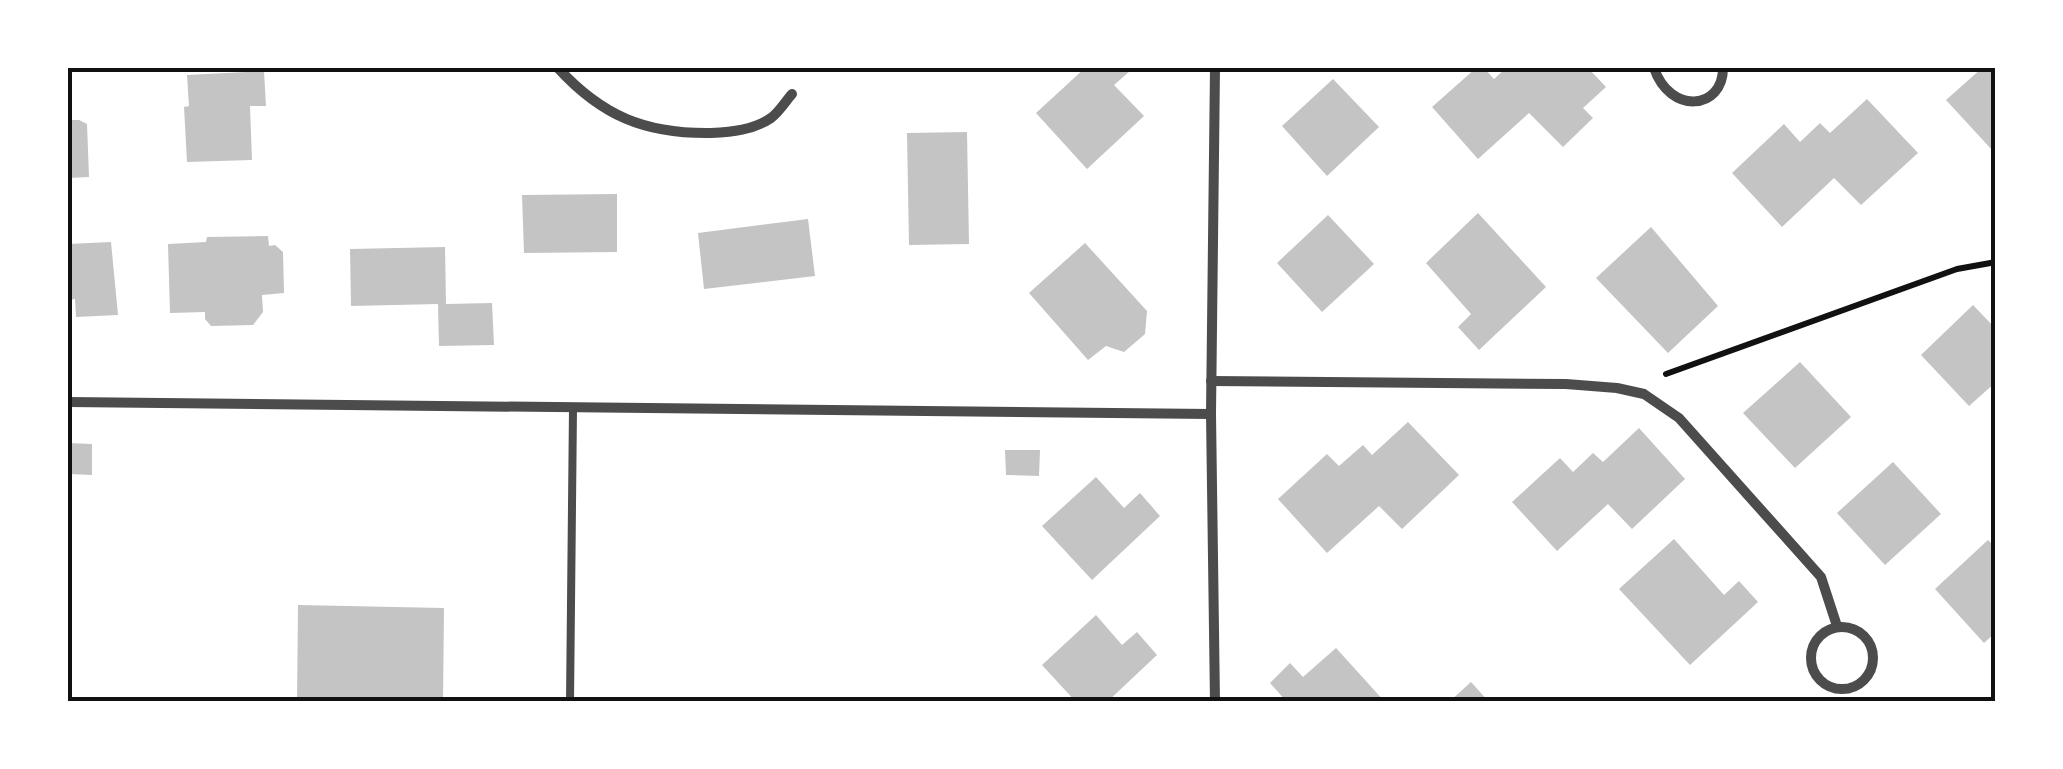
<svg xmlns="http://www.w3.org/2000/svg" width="2063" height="769" font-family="'Asap Condensed',sans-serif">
  <rect width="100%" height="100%" fill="#fff"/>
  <g fill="#c4c4c4">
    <path d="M 1085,68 L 1127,68 L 1130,71 L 1114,85 L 1144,116 L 1087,169 L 1036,113 Z"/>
    <path d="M 1476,68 L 1484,68 L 1494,79 L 1506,68 L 1588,68 L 1606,87 L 1583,108 L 1593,118 L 1563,147 L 1529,113 L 1478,159 L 1432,107 Z"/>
    <path d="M 1982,68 L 1996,68 L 1996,147 L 1992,150 L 1946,100 Z"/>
    <path d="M 264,71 L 266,106 L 250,106 L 252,160 L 187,162 L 184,107 L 189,106 L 187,75 Z"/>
    <path d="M 1333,79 L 1379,127 L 1327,176 L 1282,126 Z"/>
    <path d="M 1867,99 L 1918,153 L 1861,205 L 1834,178 L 1782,227 L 1732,173 L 1784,124 L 1800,142 L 1820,123 L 1830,133 Z"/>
    <path d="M 68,120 L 79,120 L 87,124 L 89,177 L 68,178 Z"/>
    <path d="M 967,132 L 969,244 L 909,245 L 907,133 Z"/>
    <path d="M 617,194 L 617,252 L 524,253 L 522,195 Z"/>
    <path d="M 1478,213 L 1546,287 L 1479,350 L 1458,327 L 1471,314 L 1426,263 Z"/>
    <path d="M 1328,215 L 1374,264 L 1322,312 L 1277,263 Z"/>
    <path d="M 808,219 L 815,276 L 704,289 L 698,233 Z"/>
    <path d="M 1651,227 L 1718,306 L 1668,353 L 1596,278 Z"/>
    <path d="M 268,236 L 269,246 L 275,245 L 283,252 L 284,293 L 262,295 L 263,312 L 253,325 L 211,326 L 205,319 L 205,312 L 170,313 L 168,244 L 206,242 L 207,237 Z"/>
    <path d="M 111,242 L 118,315 L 76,317 L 75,299 L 68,300 L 68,244 Z"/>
    <path d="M 1085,243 L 1147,311 L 1145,334 L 1124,352 L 1106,346 L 1088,360 L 1029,293 Z"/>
    <path d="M 445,247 L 446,304 L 492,303 L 494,345 L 439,346 L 438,304 L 351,306 L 350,249 Z"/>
    <path d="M 1973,305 L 1996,329 L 1996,382 L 1969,406 L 1921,355 Z"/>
    <path d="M 1800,362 L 1851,417 L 1795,468 L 1743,413 Z"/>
    <path d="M 1408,422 L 1459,475 L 1402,529 L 1379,506 L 1327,553 L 1278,499 L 1327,454 L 1339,466 L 1363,445 L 1372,455 Z"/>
    <path d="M 1639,428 L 1685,479 L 1632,529 L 1608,504 L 1557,551 L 1512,502 L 1560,458 L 1573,472 L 1593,453 L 1603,462 Z"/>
    <path d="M 68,443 L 92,444 L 92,475 L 68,474 Z"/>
    <path d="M 1005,450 L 1040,450 L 1039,476 L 1006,475 Z"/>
    <path d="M 1893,462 L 1941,514 L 1885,565 L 1837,513 Z"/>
    <path d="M 1096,477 L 1124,508 L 1140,493 L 1160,516 L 1092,580 L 1042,526 Z"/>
    <path d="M 1674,539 L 1724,595 L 1739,581 L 1758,602 L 1690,665 L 1619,589 Z"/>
    <path d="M 1988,540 L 1996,548 L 1996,632 L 1984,643 L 1935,589 Z"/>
    <path d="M 298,605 L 444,608 L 443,702 L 297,702 Z"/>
    <path d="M 1096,615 L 1122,645 L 1137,632 L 1157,655 L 1107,702 L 1076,702 L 1042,665 Z"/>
    <path d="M 1336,648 L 1385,702 L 1287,702 L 1270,683 L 1290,663 L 1303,677 Z"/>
    <path d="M 1471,682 L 1489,702 L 1449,702 Z"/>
  </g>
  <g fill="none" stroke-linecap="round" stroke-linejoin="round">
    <path stroke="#111" stroke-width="6" d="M 1666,374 L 1957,269 L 1996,262"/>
    <path stroke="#4c4c4c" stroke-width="8" d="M 570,702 L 573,408"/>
    <g stroke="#4c4c4c" stroke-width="10">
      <path d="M 558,68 C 602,116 645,134 711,133 C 732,132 753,130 771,118 C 779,112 785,102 792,94"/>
      <path d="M 1215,68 L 1211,414 L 1215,702"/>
      <path d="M 1654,68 C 1670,115 1723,110 1723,68"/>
      <path d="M 1211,381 L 1566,384 L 1617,388 L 1644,394 L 1679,418 L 1821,577 L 1837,626"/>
      <path d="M 68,402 L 1211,414"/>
      <circle cx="1842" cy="658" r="31"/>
    </g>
  </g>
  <rect width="2063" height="769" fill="none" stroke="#ffffff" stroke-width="140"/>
  <rect x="70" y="70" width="1923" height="629" fill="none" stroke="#111" stroke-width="4"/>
</svg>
